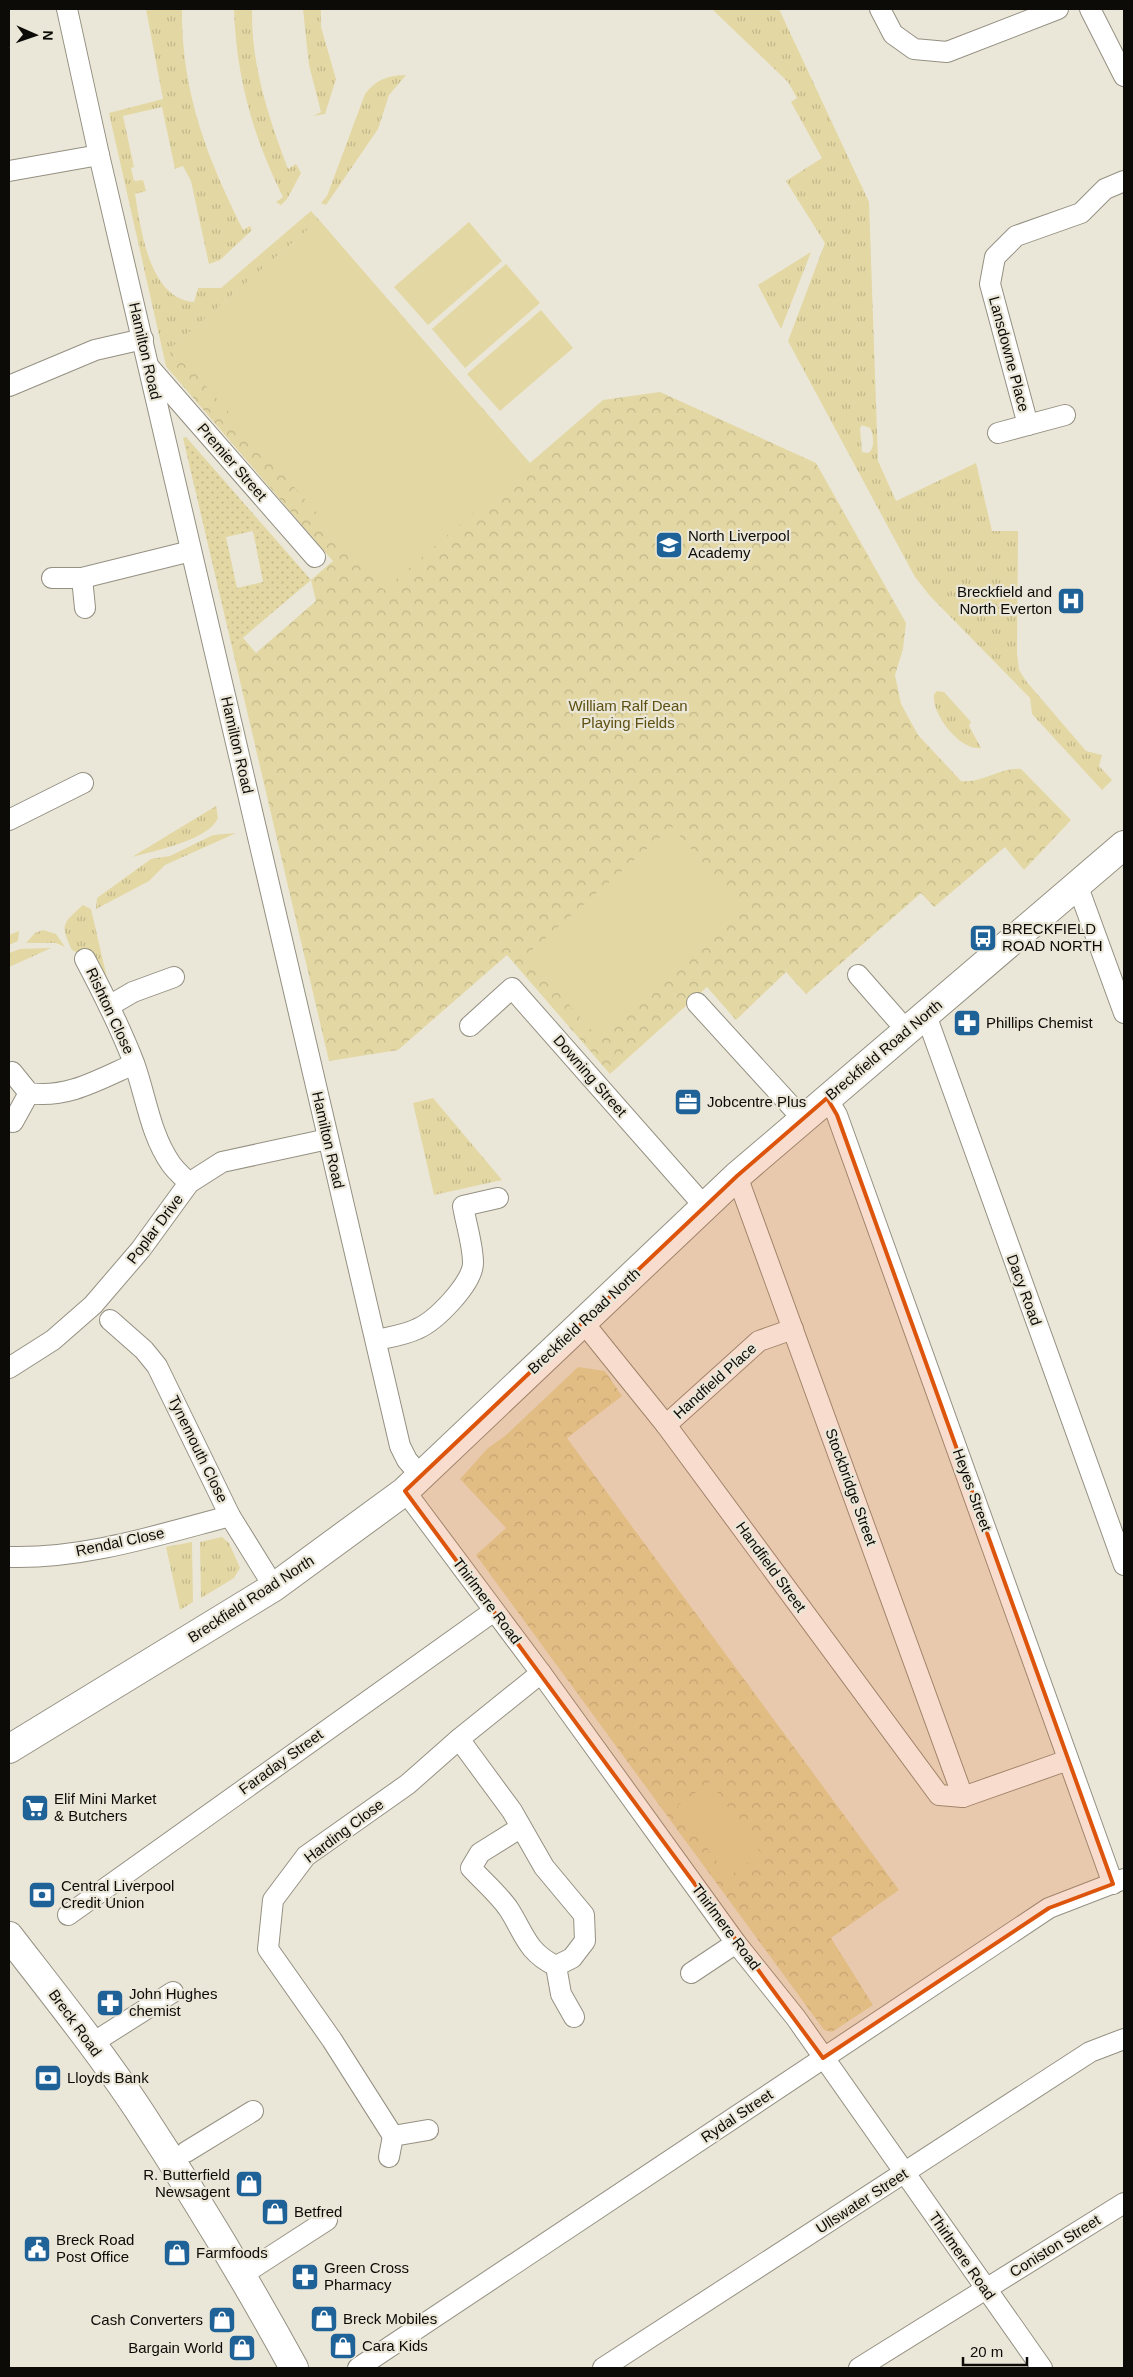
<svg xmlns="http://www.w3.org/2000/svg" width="1133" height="2377" font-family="Helvetica,sans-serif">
  <defs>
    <pattern id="grass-tufts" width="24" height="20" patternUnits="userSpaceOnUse" patternTransform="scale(1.25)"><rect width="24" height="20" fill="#e3d7a3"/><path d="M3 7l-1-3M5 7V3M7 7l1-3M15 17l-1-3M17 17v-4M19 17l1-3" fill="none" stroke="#c2b78b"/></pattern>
    <pattern id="park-crowns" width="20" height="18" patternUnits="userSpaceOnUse" patternTransform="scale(1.25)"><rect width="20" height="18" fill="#e3d7a3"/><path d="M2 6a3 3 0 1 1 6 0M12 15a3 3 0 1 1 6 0" fill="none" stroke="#c2b78b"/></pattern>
    <pattern id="garden-dots" width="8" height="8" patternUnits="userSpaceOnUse" patternTransform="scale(1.25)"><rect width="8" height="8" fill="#e3d7a3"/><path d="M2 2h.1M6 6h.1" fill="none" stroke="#c2b78b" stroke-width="1.8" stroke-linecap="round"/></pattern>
  </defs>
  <rect width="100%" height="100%" fill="#ebe7d8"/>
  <g fill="url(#grass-tufts)" fill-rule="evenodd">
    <path d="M 146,9 L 182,9 C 181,91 207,158 243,230 L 250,226 L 252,230 L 220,260 L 209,264 L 191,181 L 183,166 L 175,169 L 162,107 L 123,116 L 134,167 L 131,168 L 134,181 L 143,180 L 146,191 L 135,194 C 141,229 149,299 194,302 L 198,288 L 221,288 L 311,211 L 319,220 L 172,347 L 333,561 L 166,366 L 109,113 L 163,99 Z"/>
    <path d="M 234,9 L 252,9 C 251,65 268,116 288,169 L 296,164 L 301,173 L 287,199 L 281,205 L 276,202 L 283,197 C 253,137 236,76 234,9 Z"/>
    <path d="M 303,9 L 321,9 L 321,27 L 336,79 L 325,114 L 313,116 L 321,112 L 309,65 Z"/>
    <path d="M 712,9 L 779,9 L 869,202 L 878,461 L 896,501 L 976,463 L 992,531 L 1018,531 L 1017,654 L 1019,670 L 1026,681 L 1086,751 L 1102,755 L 1099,766 L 1112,780 L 1102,790 L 1032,714 L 1030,698 L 930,596 L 915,577 L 788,341 L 825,243 L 786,181 L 822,158 L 791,102 L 797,98 L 788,82 ZM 862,425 L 870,428 C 874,435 875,449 868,453 L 862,452 L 860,428 Z"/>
    <path d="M 406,75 L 389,95 L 378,129 L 326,205 L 321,203 L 327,196 L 365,94 C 375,80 389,75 406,75 Z"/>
    <path d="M 811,252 L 781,329 L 758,285 Z"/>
    <path d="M 937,691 L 944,692 L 971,722 L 969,726 L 981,748 C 960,751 931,714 934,694 Z"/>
    <path d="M 216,806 L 218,818 C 209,840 154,851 132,857 Z"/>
    <path d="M 236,833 L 165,865 L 149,881 L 96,909 L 97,898 L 151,859 L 170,856 L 213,835 Z"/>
    <path d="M 83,905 L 91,909 L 107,978 L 105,980 L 90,950 L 80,954 L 72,950 C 60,924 62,924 83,905 Z"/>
    <path d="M 43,930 L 56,934 L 65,947 L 56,943 L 26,943 L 35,933 Z"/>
    <path d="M 19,931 L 18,941 L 9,945 L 9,935 Z"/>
    <path d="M 51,948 L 9,967 L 9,953 L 20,949 Z"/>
    <path d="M 433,1098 L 502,1180 L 434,1195 L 413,1103 Z"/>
    <path d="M 222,1537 L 229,1543 L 240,1568 L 234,1578 L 201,1598 L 200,1542 Z"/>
    <path d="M 192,1542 L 193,1602 L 180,1610 L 166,1547 Z"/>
  </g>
  <g fill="url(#park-crowns)">
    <path d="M 319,220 L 530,463 L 603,400 L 660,392 L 816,463 L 906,623 L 903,649 L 895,675 L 901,704 L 918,735 L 961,781 C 982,784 1000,767 1021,769 L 1071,820 L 1024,870 L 1005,847 L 934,907 L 921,893 L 806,994 L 786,972 L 736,1020 L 707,987 L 610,1074 L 507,955 L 398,1050 L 329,1061 L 232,647 L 243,638 L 256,653 L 316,601 L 311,580 L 333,561 L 166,366 L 172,347 Z"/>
    <path d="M 578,1367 L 605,1371 L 622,1396 L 567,1438 L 899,1890 L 831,1938 L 873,2005 L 832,2032 L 824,2030 L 476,1555 L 506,1528 L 460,1479 L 488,1448 L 505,1436 Z"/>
  </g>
  <path fill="url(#garden-dots)" fill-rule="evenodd" d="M 186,437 L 311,580 L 232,647 L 183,438 ZM 253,531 L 263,582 L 237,588 L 226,537 Z"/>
  <g fill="#e3d7a3">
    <path d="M 319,220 L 530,464 L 384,590 L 172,347 Z"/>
    <path d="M 469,222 L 502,261 L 428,325 L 394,287 Z"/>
    <path d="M 506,264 L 540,303 L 465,368 L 432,329 Z"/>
    <path d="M 541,310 L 573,348 L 500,411 L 467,374 Z"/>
    <path d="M 672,827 L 745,911 L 598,1038 L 526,955 Z"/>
    <path d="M 710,1782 L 761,1853 L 728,1877 L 677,1806 Z"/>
  </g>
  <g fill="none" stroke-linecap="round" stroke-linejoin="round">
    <g stroke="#949082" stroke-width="22">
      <g id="street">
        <path d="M 67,9 L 99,155 L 400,1446 L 407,1460 L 420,1475"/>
        <path d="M 880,9 L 893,34 L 914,49 L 947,52 L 1058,9"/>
        <path d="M 1090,9 L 1124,76"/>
        <path d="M 9,171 L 99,155"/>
        <path d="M 150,368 L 315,557"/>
        <path d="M 9,386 L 95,350 L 143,339"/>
        <path d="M 1028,425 L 990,284 L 995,257 L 1016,236 L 1081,213 L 1105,189 L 1124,181"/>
        <path d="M 998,433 L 1065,415"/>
        <path d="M 52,578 L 82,578 L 191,551"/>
        <path d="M 82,578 L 85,608"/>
        <path d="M 9,820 L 83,783"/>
        <path d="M 1078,887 L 1124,1013"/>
        <path d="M 85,959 C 103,993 120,1027 134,1063 C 146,1096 150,1134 171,1164 C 176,1171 183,1177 189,1183"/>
        <path d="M 858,975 L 907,1031"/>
        <path d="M 697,1003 L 802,1118"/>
        <path d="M 109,1006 L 133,992 L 174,977"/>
        <path d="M 926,1015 L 1124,1565"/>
        <path d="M 470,1026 L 512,988 L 705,1207"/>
        <path d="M 12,1072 L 29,1093 C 67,1099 100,1079 134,1064"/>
        <path d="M 827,1098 L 837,1115 L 1113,1884"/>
        <path d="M 13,1122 L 29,1093"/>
        <path d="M 737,1176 L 963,1797"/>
        <path d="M 110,1320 L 144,1350 L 157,1366 L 230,1516 L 274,1587"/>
        <path d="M 583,1322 L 666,1425 L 939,1795 L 963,1797 L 1068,1760"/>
        <path d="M 376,1340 C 390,1337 405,1335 417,1329 C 436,1321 473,1283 473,1263 C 473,1245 466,1224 463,1206 L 498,1198"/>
        <path d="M 9,1368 L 53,1340 L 93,1305 L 141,1249 L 189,1183 L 222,1162 L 328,1139"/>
        <path d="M 666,1425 L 759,1341 L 793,1329"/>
        <path d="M 405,1491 L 541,1673 L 736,1943 L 796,2018 L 1042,2368"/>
        <path d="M 9,1557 C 84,1559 158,1535 230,1516"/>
        <path d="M 459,1739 L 512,1811 L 544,1867 L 584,1915 L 585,1941 L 572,1958 L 556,1966 L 561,1994 L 574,2017"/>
        <path d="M 520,1828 L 480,1853 L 471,1868 C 483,1881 498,1894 508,1908 C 524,1932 526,1952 556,1966"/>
        <path d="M 68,1915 L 494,1611"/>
        <path d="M 691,1973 L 736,1943"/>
        <path d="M 91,2044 L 173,1992"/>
        <path d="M 393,2136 L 332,2040 L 268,1949 L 273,1900 L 306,1856 L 408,1784 L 459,1739 L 541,1673"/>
        <path d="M 186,2152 L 253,2111"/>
        <path d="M 389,2157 L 393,2136 L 428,2130"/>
        <path d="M 242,2275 L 327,2220"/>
        <path d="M 358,2368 L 1049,1908 L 1124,1879"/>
        <path d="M 603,2368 L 1090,2052 L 1124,2039"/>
        <path d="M 859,2368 L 1124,2203"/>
      </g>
    </g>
    <g stroke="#949082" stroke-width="30">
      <path id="secondary" d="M 9,1749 L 274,1587 L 405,1491 L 737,1176 L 1124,845"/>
    </g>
    <g stroke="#949082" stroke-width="30">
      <path id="primary" d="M 9,1936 C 53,1993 98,2049 138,2109 C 193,2193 246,2280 294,2368"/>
    </g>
    <use href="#street" stroke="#fff" stroke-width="20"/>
    <use href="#secondary" stroke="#fff" stroke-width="28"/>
    <use href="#primary" stroke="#fff" stroke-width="28"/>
  </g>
  <path fill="#dd550c" fill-opacity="0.2" stroke="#dd550c" stroke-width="4" stroke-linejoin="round" d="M 827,1098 L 837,1115 L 1113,1884 L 1049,1908 L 823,2058 L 405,1491 L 737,1176 Z"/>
  <defs>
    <g id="school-square" transform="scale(1.4375)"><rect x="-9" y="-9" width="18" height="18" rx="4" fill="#1f6298" stroke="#ebe7d8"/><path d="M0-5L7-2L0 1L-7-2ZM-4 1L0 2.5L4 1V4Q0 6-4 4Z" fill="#fff"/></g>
    <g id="hospital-square" transform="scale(1.4375)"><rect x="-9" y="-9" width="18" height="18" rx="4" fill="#1f6298" stroke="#ebe7d8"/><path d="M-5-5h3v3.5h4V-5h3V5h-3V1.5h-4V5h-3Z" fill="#fff"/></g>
    <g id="bus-square" transform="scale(1.4375)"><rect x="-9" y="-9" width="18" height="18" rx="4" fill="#1f6298" stroke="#ebe7d8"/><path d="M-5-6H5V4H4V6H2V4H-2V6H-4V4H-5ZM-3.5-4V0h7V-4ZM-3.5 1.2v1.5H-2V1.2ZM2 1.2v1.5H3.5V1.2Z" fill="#fff"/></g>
    <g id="pharmacy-square" transform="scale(1.4375)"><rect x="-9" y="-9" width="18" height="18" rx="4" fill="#1f6298" stroke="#ebe7d8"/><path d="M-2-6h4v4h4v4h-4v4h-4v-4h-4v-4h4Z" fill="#fff"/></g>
    <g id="office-square" transform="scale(1.4375)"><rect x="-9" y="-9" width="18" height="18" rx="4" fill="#1f6298" stroke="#ebe7d8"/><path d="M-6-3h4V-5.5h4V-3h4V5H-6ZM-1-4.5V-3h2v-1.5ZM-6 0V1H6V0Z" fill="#fff"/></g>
    <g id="supermarket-square" transform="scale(1.4375)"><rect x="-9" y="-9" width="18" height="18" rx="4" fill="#1f6298" stroke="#ebe7d8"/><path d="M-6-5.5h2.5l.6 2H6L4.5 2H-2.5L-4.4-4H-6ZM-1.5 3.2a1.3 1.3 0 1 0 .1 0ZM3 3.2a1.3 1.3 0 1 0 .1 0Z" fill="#fff"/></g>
    <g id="bank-square" transform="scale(1.4375)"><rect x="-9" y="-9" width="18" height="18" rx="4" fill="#1f6298" stroke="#ebe7d8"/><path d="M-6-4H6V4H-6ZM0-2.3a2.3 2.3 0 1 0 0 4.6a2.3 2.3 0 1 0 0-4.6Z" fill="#fff"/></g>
    <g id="shop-square" transform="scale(1.4375)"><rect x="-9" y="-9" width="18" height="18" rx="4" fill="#1f6298" stroke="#ebe7d8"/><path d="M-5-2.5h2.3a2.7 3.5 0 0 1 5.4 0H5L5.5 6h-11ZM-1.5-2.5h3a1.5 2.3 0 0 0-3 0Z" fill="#fff"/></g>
    <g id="civic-square" transform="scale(1.4375)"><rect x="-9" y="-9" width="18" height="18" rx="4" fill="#1f6298" stroke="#ebe7d8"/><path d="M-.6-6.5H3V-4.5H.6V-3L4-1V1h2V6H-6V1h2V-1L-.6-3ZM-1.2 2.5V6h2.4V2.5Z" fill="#fff"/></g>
  </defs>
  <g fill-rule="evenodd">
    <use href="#school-square" x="669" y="545"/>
    <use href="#hospital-square" x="1071" y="601"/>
    <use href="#bus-square" x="983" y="938"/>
    <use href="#pharmacy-square" x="967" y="1023"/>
    <use href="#office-square" x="688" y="1102"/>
    <use href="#supermarket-square" x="35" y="1808"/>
    <use href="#bank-square" x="42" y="1895"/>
    <use href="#pharmacy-square" x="110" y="2003"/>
    <use href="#bank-square" x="48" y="2078"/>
    <use href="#shop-square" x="249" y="2184"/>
    <use href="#shop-square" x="275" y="2212"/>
    <use href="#civic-square" x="37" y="2249"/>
    <use href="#shop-square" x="177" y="2253"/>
    <use href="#pharmacy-square" x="305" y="2277"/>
    <use href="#shop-square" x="324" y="2319"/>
    <use href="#shop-square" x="222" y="2320"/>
    <use href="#shop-square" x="343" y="2346"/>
    <use href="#shop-square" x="242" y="2348"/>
  </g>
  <g text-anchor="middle" stroke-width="4.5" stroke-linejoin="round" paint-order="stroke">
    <g font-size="15" fill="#0c0b07" stroke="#ebe7d8">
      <text transform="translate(145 351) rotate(77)" y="5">Hamilton Road</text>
      <text transform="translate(1009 354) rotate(75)" y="5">Lansdowne Place</text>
      <text transform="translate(232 462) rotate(49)" y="5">Premier Street</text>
      <text transform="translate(237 745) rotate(77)" y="5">Hamilton Road</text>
      <text transform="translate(110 1011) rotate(65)" y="5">Rishton Close</text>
      <text transform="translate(884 1050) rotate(-40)" y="5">Breckfield Road North</text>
      <text transform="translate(590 1076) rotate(49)" y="5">Downing Street</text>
      <text transform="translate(328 1140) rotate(77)" y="5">Hamilton Road</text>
      <text transform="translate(155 1229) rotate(-53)" y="5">Poplar Drive</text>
      <text transform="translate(1024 1290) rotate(70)" y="5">Dacy Road</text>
      <text transform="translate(584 1321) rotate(-43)" y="5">Breckfield Road North</text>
      <text transform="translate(715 1381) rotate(-42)" y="5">Handfield Place</text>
      <text transform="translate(198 1449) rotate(64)" y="5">Tynemouth Close</text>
      <text transform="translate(851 1487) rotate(70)" y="5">Stockbridge Street</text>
      <text transform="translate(972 1490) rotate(70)" y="5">Heyes Street</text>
      <text transform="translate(120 1542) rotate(-12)" y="5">Rendal Close</text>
      <text transform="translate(771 1567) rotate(54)" y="5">Handfield Street</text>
      <text transform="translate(251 1599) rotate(-33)" y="5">Breckfield Road North</text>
      <text transform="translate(487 1601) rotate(53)" y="5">Thirlmere Road</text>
      <text transform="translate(281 1762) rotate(-36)" y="5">Faraday Street</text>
      <text transform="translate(344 1831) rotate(-37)" y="5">Harding Close</text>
      <text transform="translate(726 1927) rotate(53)" y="5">Thirlmere Road</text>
      <text transform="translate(75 2023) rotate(54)" y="5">Breck Road</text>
      <text transform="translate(737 2116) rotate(-34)" y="5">Rydal Street</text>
      <text transform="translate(862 2201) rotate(-33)" y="5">Ullswater Street</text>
      <text transform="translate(1055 2246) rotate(-32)" y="5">Coniston Street</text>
      <text transform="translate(962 2256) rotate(55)" y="5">Thirlmere Road</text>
    </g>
    <g font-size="15" fill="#0c0b07" stroke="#ebe7d8" text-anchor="start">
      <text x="688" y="541">North Liverpool<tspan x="688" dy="17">Academy</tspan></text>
      <text x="1052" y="597" text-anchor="end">Breckfield and<tspan x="1052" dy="17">North Everton</tspan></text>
      <text x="1002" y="934">BRECKFIELD<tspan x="1002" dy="17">ROAD NORTH</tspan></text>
      <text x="986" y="1028">Phillips Chemist</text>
      <text x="707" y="1107">Jobcentre Plus</text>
      <text x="54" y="1804">Elif Mini Market<tspan x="54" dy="17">&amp; Butchers</tspan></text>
      <text x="61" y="1891">Central Liverpool<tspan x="61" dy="17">Credit Union</tspan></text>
      <text x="129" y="1999">John Hughes<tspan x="129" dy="17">chemist</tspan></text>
      <text x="67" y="2083">Lloyds Bank</text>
      <text x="230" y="2180" text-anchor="end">R. Butterfield<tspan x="230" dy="17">Newsagent</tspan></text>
      <text x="294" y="2217">Betfred</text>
      <text x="56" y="2245">Breck Road<tspan x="56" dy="17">Post Office</tspan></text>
      <text x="196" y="2258">Farmfoods</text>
      <text x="324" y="2273">Green Cross<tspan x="324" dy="17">Pharmacy</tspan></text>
      <text x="343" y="2324">Breck Mobiles</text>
      <text x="203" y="2325" text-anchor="end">Cash Converters</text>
      <text x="362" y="2351">Cara Kids</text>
      <text x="223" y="2353" text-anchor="end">Bargain World</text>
    </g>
    <g font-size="15" fill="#5d5011" stroke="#ebe7d8">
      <text x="628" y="711">William Ralf Dean<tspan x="628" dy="17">Playing Fields</tspan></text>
    </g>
  </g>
  <rect width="1133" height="2377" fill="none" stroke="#0c0b07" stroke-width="20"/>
  <g transform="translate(35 35) rotate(92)" stroke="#ebe7d8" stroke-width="4" paint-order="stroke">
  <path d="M0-4L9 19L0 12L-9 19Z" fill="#0c0b07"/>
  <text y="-8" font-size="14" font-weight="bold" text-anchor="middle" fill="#0c0b07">N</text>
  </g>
  <path d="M963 2357v8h64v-8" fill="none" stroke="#0c0b07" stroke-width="2.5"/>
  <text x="970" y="2357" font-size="15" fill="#0c0b07" stroke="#ebe7d8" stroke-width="4" paint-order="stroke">20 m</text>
</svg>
